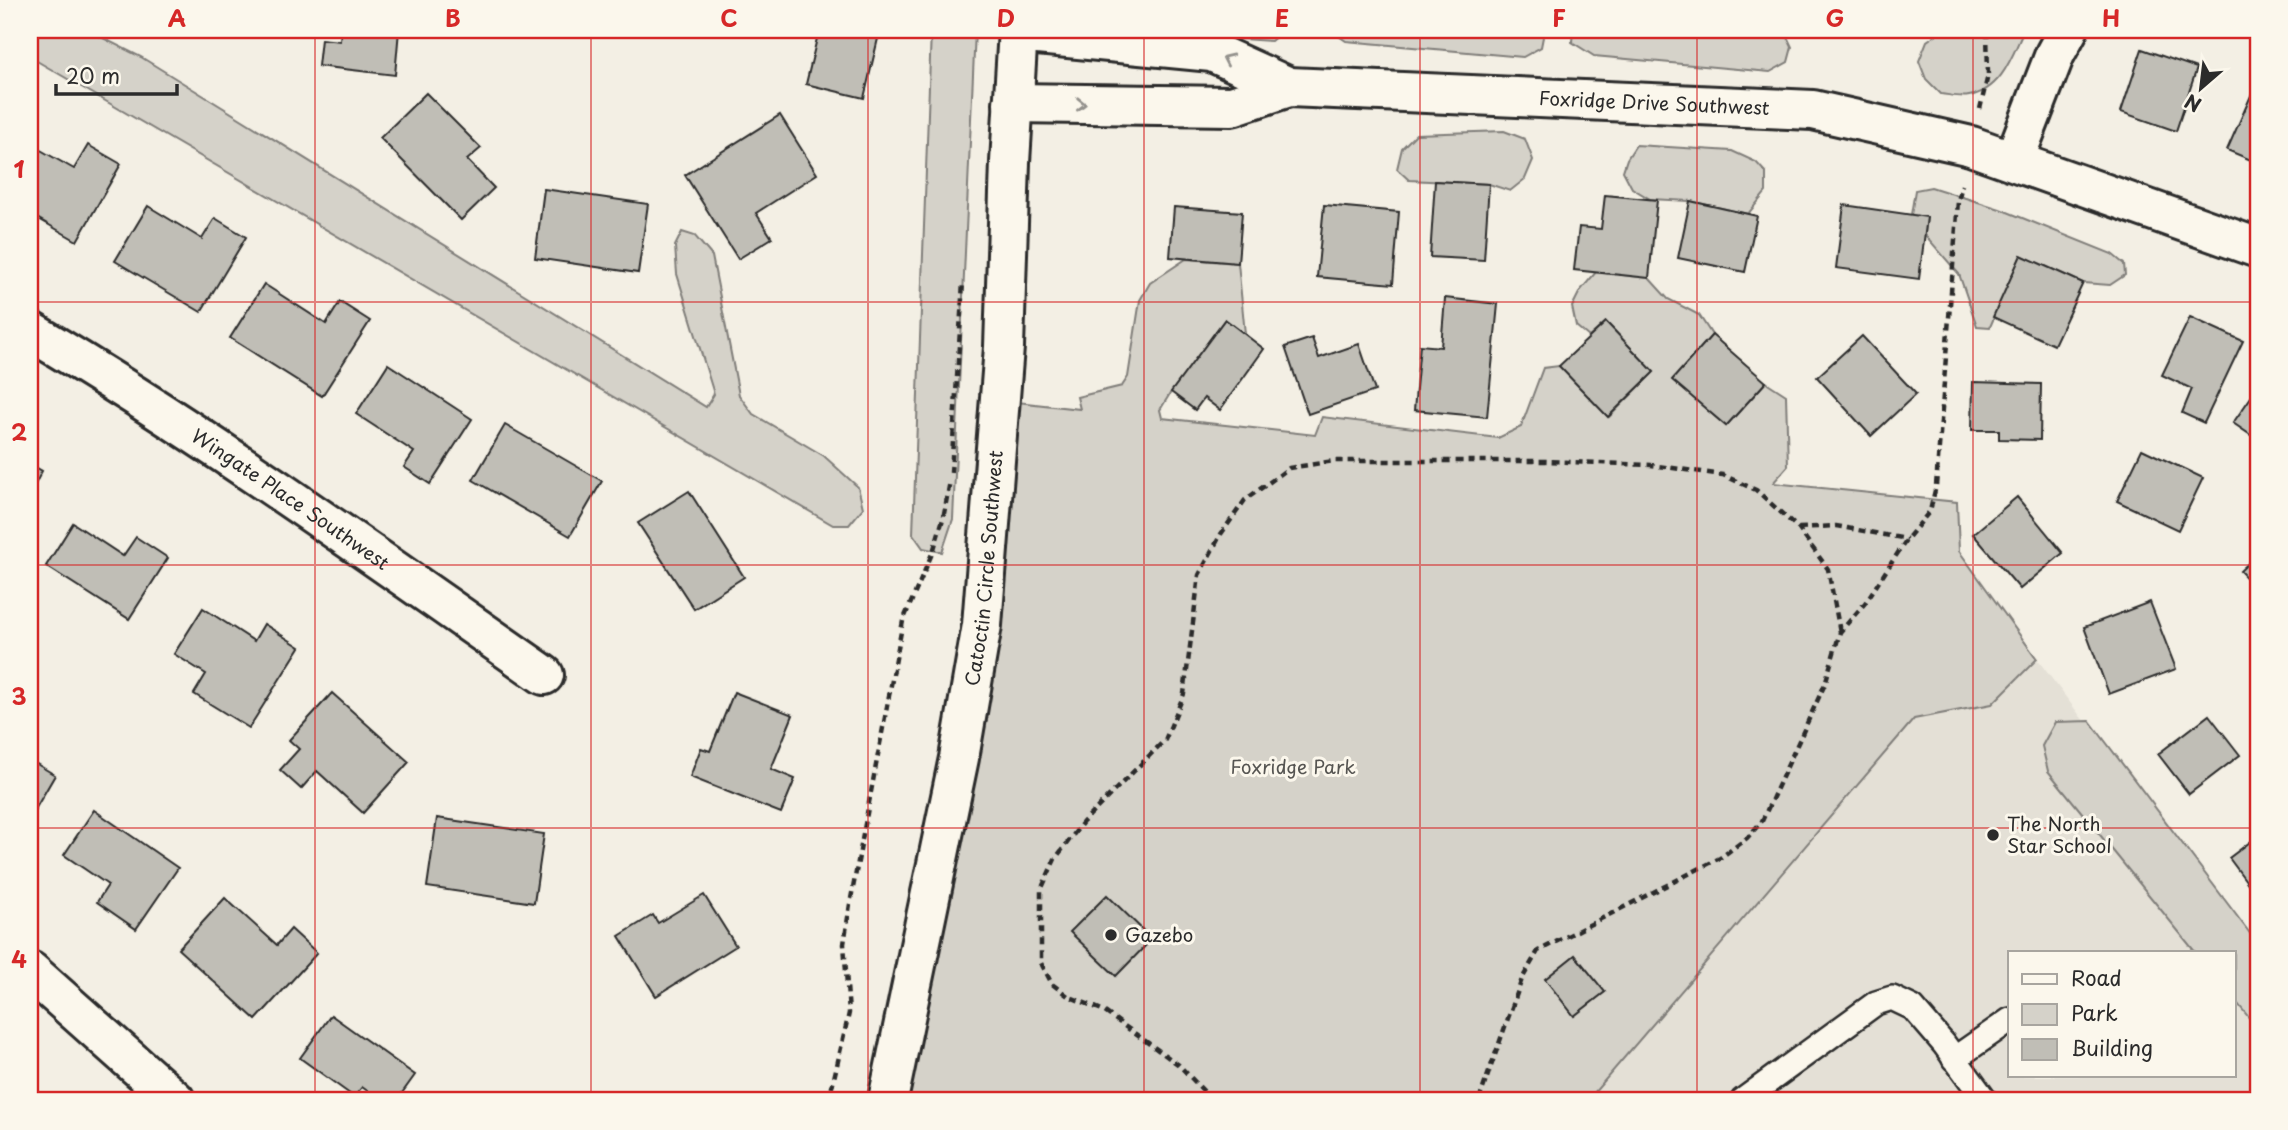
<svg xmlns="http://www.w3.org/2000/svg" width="2288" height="1130" font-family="'Playpen Sans',sans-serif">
  <rect width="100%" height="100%" fill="#f3efe4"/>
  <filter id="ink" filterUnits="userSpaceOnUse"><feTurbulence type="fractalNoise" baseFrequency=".0143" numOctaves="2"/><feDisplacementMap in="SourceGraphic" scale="14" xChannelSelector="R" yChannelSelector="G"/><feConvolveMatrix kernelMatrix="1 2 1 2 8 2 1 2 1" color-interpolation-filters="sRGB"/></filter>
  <g filter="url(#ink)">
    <path fill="#e4e0d6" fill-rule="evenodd" d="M 2037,659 L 2258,951 L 2258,1100 L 1588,1100 L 1914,719 L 1992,704 ZM 2010,953 L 2234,953 L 2234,1076 L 2010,1076 Z"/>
    <g fill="#d5d2c9" stroke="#807e7a" stroke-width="2">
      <path d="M 30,30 L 87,30 L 141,57 L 706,407 L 714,394 L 677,274 L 675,246 L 682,232 L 695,236 L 712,256 L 739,395 L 753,414 L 824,456 L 858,487 L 863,508 L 849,525 L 833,525 L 30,57 Z"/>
      <path d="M 931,30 L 975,30 L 953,519 L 942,552 L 923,548 L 913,534 Z"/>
      <path d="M 1188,30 L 1284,30 L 1271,41 L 1197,36 Z"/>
      <path d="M 1330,30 L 1543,30 L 1544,32 L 1541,47 L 1523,57 L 1346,41 Z"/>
      <path d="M 1573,30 L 1784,30 L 1792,47 L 1788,62 L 1770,72 L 1594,56 L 1572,42 Z"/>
      <path d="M 1943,30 L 2024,30 C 2012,56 2002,90 1969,96 C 1961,98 1950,95 1941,94 L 1926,79 L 1919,61 L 1927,41 Z"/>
      <path d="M 1504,131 L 1525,139 L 1533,160 L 1525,179 L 1510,191 L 1489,184 L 1409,180 L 1397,169 L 1402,148 L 1416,134 Z"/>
      <path d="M 1636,145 L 1732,151 L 1756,162 L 1766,173 L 1766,192 L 1748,214 L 1690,201 L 1650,199 L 1632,188 L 1623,171 L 1627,159 Z"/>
      <path d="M 1931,187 L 2000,209 L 2112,254 L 2124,264 L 2125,275 L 2110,285 L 2083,283 L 2021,255 L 1990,327 L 1977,326 L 1959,274 L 1925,235 L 1927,217 L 1911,215 L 1915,190 Z"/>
      <path d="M 1186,259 L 1238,263 L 1245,334 L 1224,320 L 1171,392 L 1160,410 L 1162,418 L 1315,435 L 1322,417 L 1498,438 L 1521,427 L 1543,368 L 1559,366 L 1609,417 L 1654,372 L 1606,322 L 1589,337 L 1576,326 L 1572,307 L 1580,291 L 1596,272 L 1649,278 L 1668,299 L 1699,315 L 1712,335 L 1673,380 L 1726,426 L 1766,382 L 1786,395 L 1788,466 L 1773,483 L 1957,502 L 1959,551 L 2037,659 L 1992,704 L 1914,719 L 1588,1100 L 888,1100 L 1000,400 L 1080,409 L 1077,397 L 1122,386 L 1128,377 L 1140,300 L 1150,283 Z"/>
      <path d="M 2090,721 L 2258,944 L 2258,1029 L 2234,999 L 2234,953 L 2196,953 L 2048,771 L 2042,746 L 2055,722 Z"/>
    </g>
    <g fill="#c0beb6" stroke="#2b2b2b" stroke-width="2">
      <path d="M 341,30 L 399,30 L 395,75 L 318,66 L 321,39 L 340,41 Z"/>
      <path d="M 819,30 L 880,30 L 864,98 L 806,84 Z"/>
      <path d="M 2142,49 L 2197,68 L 2176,131 L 2121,112 Z"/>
      <path d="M 2257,82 L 2258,83 L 2258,163 L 2227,150 Z"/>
      <path d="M 426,93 L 481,148 L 467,160 L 494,188 L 461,220 L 380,138 Z"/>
      <path d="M 780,115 L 817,174 L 756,213 L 772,238 L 738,259 L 685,175 Z"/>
      <path d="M 30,144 L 74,169 L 88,145 L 121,164 L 77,241 L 30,214 Z"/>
      <path d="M 1435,181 L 1489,184 L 1484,260 L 1430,257 Z"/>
      <path d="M 544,189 L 648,204 L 638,273 L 535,258 Z"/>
      <path d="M 1605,195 L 1657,200 L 1649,278 L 1574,270 L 1579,227 L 1601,229 Z"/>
      <path d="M 1690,201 L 1757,216 L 1745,272 L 1678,258 Z"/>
      <path d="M 1324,205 L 1399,212 L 1393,284 L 1317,277 Z"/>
      <path d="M 1844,205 L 1927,217 L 1919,279 L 1836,268 Z"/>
      <path d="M 148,206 L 202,239 L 215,218 L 246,237 L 201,312 L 115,261 Z"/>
      <path d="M 1174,207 L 1242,212 L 1238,263 L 1170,257 Z"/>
      <path d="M 2021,255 L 2083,283 L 2054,345 L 1993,317 Z"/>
      <path d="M 264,284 L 326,324 L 340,302 L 370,321 L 322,396 L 230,338 Z"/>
      <path d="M 1445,298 L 1498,304 L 1487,417 L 1414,410 L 1420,345 L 1441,347 Z"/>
      <path d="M 2190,317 L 2243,341 L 2204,423 L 2182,413 L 2192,389 L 2162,375 Z"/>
      <path d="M 1225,319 L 1264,349 L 1220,410 L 1204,398 L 1195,410 L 1171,392 Z"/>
      <path d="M 1606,322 L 1654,372 L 1608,417 L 1559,366 Z"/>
      <path d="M 1712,335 L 1766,382 L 1726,426 L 1672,380 Z"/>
      <path d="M 1862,336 L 1916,394 L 1871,436 L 1817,377 Z"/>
      <path d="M 1312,338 L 1319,358 L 1359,344 L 1375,391 L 1308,414 L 1285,347 Z"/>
      <path d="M 388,364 L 472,419 L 430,484 L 404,467 L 414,452 L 356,414 Z"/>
      <path d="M 1973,382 L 2041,384 L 2040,440 L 1999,439 L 1999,430 L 1972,430 Z"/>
      <path d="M 2258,387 L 2258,440 L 2233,423 Z"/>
      <path d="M 505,425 L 602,481 L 570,536 L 473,480 Z"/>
      <path d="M 2142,449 L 2203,478 L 2178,530 L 2117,501 Z"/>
      <path d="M 30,464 L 42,471 L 30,494 Z"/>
      <path d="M 689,491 L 744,577 L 694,609 L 638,523 Z"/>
      <path d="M 2017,497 L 2063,553 L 2020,589 L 1973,534 Z"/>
      <path d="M 73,523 L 123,556 L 136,537 L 168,558 L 129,619 L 46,566 Z"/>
      <path d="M 2258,554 L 2258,590 L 2240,571 Z"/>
      <path d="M 2150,602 L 2176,669 L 2109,694 L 2084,627 Z"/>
      <path d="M 203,608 L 254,641 L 264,624 L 300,647 L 249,728 L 194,694 L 206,674 L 174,654 Z"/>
      <path d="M 734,692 L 793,715 L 771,769 L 795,779 L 781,813 L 690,777 L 701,748 L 710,751 Z"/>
      <path d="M 332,693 L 409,762 L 363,813 L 317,771 L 301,789 L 280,770 L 299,749 L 289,740 Z"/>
      <path d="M 2209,715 L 2240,755 L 2189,794 L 2158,754 Z"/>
      <path d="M 30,760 L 55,775 L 30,818 Z"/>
      <path d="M 94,810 L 178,868 L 136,929 L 97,902 L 108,885 L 64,855 Z"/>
      <path d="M 437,818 L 544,834 L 534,903 L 427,887 Z"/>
      <path d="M 2258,836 L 2258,897 L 2229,858 Z"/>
      <path d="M 704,895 L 736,946 L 656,996 L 619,936 L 653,915 L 658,923 Z"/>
      <path d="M 1107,895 L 1152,939 L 1116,976 L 1070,932 Z"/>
      <path d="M 225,898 L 277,945 L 291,929 L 317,953 L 256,1020 L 178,949 Z"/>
      <path d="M 1575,955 L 1605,992 L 1574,1016 L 1545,979 Z"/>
      <path d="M 331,1015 L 415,1075 L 397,1100 L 380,1100 L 362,1087 L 354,1097 L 300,1058 Z"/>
    </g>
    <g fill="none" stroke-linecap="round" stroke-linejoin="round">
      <g stroke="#2b2b2b" stroke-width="28">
        <g id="service">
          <path d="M 1954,1059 L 2010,1020"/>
          <path d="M 1743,1100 L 1876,1003 L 1892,998 L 1913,1008 L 1944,1044 L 1985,1100"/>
        </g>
      </g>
      <g stroke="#2b2b2b" stroke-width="44">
        <g id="minor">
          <path id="s1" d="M 1017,33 L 1212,52 L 1289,87 L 1813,110 L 1971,146 L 2258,248"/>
          <path d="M 1013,103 L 1232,106 L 1289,87"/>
          <path d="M 2014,160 L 2055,54 L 2068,30"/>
          <path id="s2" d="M 30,331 C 207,436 375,557 544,675"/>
          <path d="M 30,971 L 175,1100"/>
        </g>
      </g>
      <g stroke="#2b2b2b" stroke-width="44">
        <g id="secondary">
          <path id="s3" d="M 888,1100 L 959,758 L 982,625 L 1004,347 L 1010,162 L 1018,30"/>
        </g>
      </g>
      <g stroke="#2b2b2b" stroke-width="4.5" stroke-dasharray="7 5" stroke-linecap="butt">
        <path d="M 1980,109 L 1988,75 L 1987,30"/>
        <path d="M 951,473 L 963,282"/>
        <path d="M 1799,528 L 1836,526 L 1907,539"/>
        <path d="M 829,1100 L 849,1013 L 844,944 L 850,904 L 903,621 L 934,549 L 943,519 L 950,481"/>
        <path d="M 1212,1100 L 1179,1065 L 1102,1010 L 1068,996 L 1052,984 L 1041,963 L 1041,890 L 1055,859 L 1083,822 L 1165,740 L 1184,694 L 1199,575 L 1221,534 L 1245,500 L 1289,468 L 1334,461 L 1545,461 L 1651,465 L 1723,475 L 1756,490 L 1798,528 L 1828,569 L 1840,632"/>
        <path d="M 1479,1100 L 1522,979 L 1538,951 L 1720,858 L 1747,838 L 1762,821 L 1825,684 L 1840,632 L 1865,603 L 1907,539 L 1930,511 L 1936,486 L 1958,201 L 1962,185"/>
      </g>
      <use href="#service" stroke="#fbf7ec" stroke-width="23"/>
      <use href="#minor" stroke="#fbf7ec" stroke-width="38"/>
      <use href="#secondary" stroke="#fbf7ec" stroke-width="38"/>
    </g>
    <defs><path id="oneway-chevron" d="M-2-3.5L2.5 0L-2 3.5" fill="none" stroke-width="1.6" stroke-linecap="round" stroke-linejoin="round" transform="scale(1.75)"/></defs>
    <g stroke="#93918c">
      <use href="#oneway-chevron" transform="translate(1227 59) rotate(-155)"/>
      <use href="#oneway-chevron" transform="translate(1081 104) rotate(1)"/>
    </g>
  </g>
  <path fill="none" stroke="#d62828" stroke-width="2" stroke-opacity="0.55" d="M 315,30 L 315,1100M 591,30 L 591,1100M 868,30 L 868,1100M 1144,30 L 1144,1100M 1420,30 L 1420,1100M 1697,30 L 1697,1100M 1973,30 L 1973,1100M 30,302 L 2258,302M 30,565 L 2258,565M 30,828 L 2258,828"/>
  <g fill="#2b2b2b" stroke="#fbf7ec" stroke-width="2.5">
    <circle cx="1993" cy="835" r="7"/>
    <circle cx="1111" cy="935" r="7"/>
  </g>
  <g text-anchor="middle" stroke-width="6" stroke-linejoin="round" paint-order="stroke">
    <g font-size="19" fill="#2b2b2b" stroke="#fbf7ec">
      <text dy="7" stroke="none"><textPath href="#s1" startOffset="646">Foxridge Drive Southwest</textPath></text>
      <text dy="7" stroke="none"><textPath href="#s2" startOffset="310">Wingate Place Southwest</textPath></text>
      <text dy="7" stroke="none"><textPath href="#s3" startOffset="541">Catoctin Circle Southwest</textPath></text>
    </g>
    <g font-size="19" fill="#565552" stroke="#fbf7ec">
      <text x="1293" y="774">Foxridge Park</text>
    </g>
    <g font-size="19" fill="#2b2b2b" stroke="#fbf7ec" text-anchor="start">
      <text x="2007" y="831">The North<tspan x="2007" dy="22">Star School</tspan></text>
      <text x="1125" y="942">Gazebo</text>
    </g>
  </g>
  <rect width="2288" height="1130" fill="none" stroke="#fbf7ec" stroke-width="77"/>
  <rect x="2008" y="951" width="228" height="126" fill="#fbf7ec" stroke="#a8a59f" stroke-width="2"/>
  <rect x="2022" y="974" width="35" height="10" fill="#fbf7ec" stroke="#a8a59f" stroke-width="2"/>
  <text x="2071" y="986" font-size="21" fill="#2b2b2b">Road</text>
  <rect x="2022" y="1004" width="35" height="21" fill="#d5d2c9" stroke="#a8a59f" stroke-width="2"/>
  <text x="2071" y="1021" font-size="21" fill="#2b2b2b">Park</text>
  <rect x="2022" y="1039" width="35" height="21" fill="#c0beb6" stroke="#a8a59f" stroke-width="2"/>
  <text x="2071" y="1056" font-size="21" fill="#2b2b2b">Building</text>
  <g transform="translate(2201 88) rotate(208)" stroke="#fbf7ec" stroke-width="5" paint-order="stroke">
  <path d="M0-5L12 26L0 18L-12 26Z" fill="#2b2b2b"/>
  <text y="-10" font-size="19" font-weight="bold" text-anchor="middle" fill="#2b2b2b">N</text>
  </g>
  <path d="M56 84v10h121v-10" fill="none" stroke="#2b2b2b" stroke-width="3.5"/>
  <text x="66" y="84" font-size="21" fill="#2b2b2b" stroke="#fbf7ec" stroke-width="5" paint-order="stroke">20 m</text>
  <rect x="38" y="38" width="2212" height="1054" fill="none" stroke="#d62828" stroke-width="2.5"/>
  <g font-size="23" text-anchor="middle" font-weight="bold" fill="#d62828">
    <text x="177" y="27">A</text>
    <text x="453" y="27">B</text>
    <text x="729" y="27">C</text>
    <text x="1006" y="27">D</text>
    <text x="1282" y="27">E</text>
    <text x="1559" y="27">F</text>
    <text x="1835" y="27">G</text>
    <text x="2111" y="27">H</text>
    <text x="19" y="178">1</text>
    <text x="19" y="441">2</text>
    <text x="19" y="705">3</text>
    <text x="19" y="968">4</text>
  </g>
</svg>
